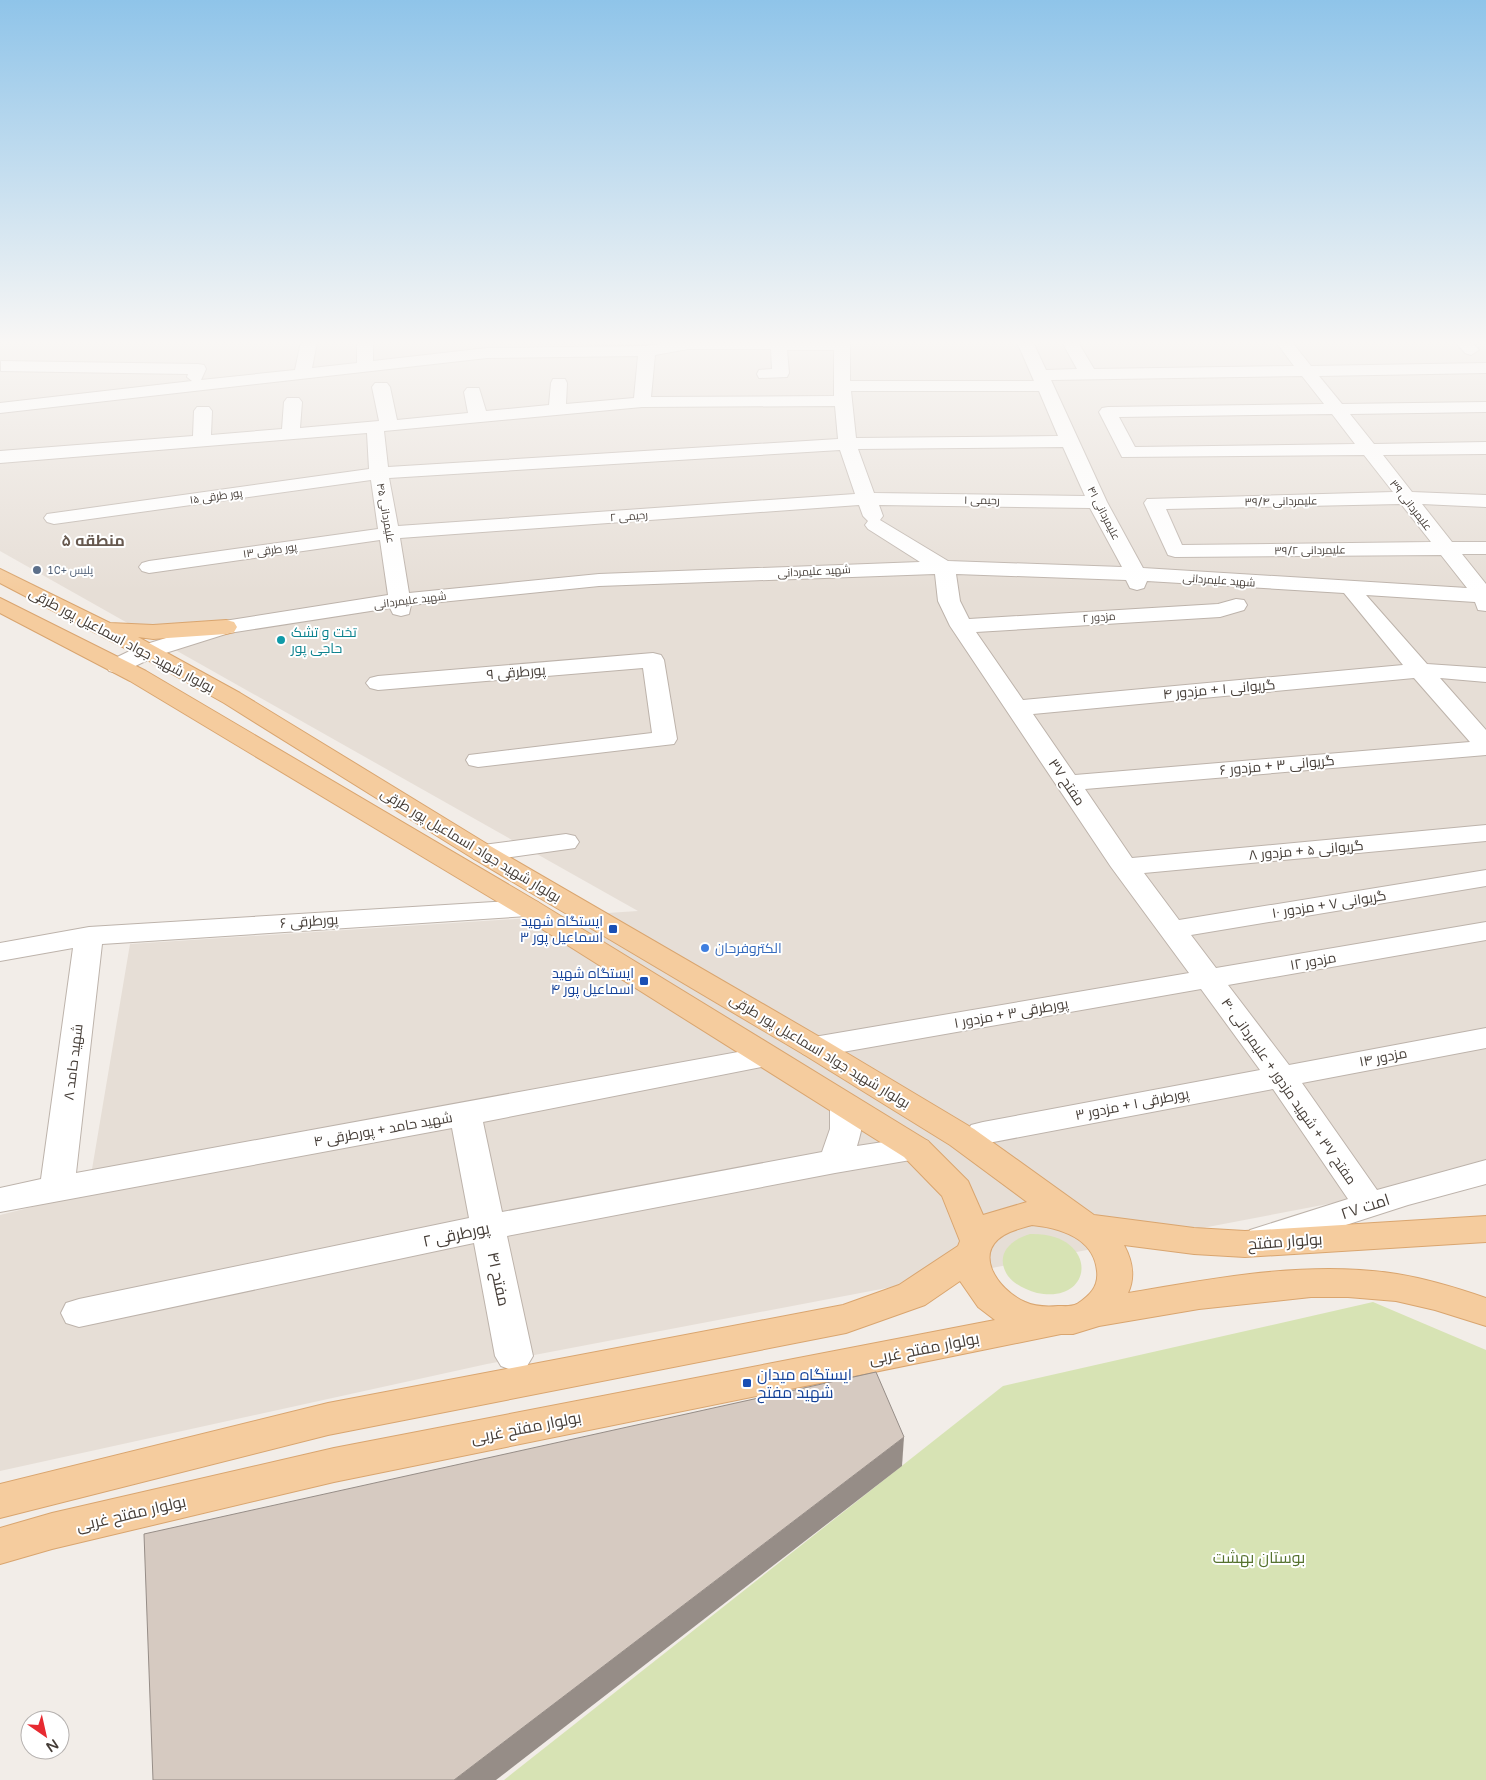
<svg xmlns="http://www.w3.org/2000/svg" width="1486" height="1780" font-family="'Varela Round',Cairo,sans-serif">
  <rect width="100%" height="100%" fill="#f2ede8"/>
  <path fill="#e6ded6" d="M 0,342 L 1486,342 L 1486,1174 L 487,1364 L 0,1471 L 0,1215 L 88,1193 L 130,944 L 638,911 L 0,551 Z"/>
  <g fill="#d7e3b4">
    <path d="M 1030,1234 C 1099,1232 1096,1305 1037,1293 C 1026,1290 1015,1285 1008,1276 C 994,1255 1010,1240 1030,1234 Z"/>
    <path d="M 1373,1302 L 1486,1350 L 1486,1780 L 504,1780 L 1003,1386 Z"/>
  </g>
  <g fill="none" stroke-linecap="round" stroke-linejoin="round">
    <g stroke="#bdb3ab" stroke-width="2">
      <g id="minor">
        <path d="M 301,342 L 317,342 L 312,368 L 357,363 L 357,342 L 373,342 L 373,361 L 487,348 L 647,346 L 673,342 L 850,342 L 850,381 L 1034,381 L 1017,342 L 1033,342 L 1046,370 L 1077,369 L 1062,342 L 1078,342 L 1094,369 L 1294,366 L 1276,342 L 1292,342 L 1311,366 L 1486,363 L 1486,373 L 1319,376 L 1342,404 L 1486,402 L 1486,412 L 1350,414 L 1374,444 L 1486,442 L 1486,454 L 1383,455 L 1412,492 L 1486,495 L 1486,507 L 1422,504 L 1452,542 L 1486,542 L 1486,554 L 1462,554 L 1486,584 L 1486,611 L 1478,610 L 1475,602 L 1366,595 L 1427,664 L 1486,668 L 1486,682 L 1440,678 L 1486,730 L 1486,755 L 1085,789 L 1132,858 L 1486,825 L 1486,841 L 1144,873 L 1179,920 L 1486,870 L 1486,886 L 1191,935 L 1216,968 L 1486,922 L 1486,940 L 1228,985 L 1289,1065 L 1486,1028 L 1486,1048 L 1302,1083 L 1377,1190 L 1486,1160 L 1486,1184 L 1408,1205 L 1262,1252 L 1250,1248 L 1245,1239 L 1250,1230 L 1348,1199 L 1273,1089 L 983,1144 L 971,1141 L 967,1133 L 971,1125 L 983,1122 L 1260,1070 L 1201,989 L 814,1057 L 803,1054 L 799,1047 L 803,1040 L 814,1037 L 1189,973 L 1111,867 L 950,626 L 938,601 L 935,574 L 599,586 L 411,605 L 409,614 L 401,616 L 393,614 L 390,608 L 229,633 L 156,656 L 125,671 L 117,673 L 109,671 L 106,666 L 109,661 L 140,646 L 218,622 L 388,595 L 380,540 L 149,573 L 142,571 L 139,567 L 142,563 L 149,561 L 378,529 L 371,480 L 54,524 L 47,522 L 44,518 L 47,514 L 369,469 L 367,433 L 0,463 L 0,451 L 193,436 L 194,411 L 197,407 L 209,407 L 212,411 L 211,435 L 282,429 L 284,402 L 287,398 L 299,398 L 302,402 L 300,428 L 379,421 L 372,387 L 375,383 L 387,383 L 390,387 L 397,420 L 468,413 L 464,392 L 467,388 L 479,388 L 486,411 L 549,405 L 551,383 L 553,379 L 565,379 L 567,383 L 566,404 L 634,398 L 638,356 L 487,358 L 0,413 L 0,403 L 192,381 L 187,377 L 188,374 L 1,371 L 1,361 L 198,364 L 204,365 L 206,369 L 201,380 L 295,370 ZM 688,349 L 771,349 L 772,369 L 759,370 L 757,374 L 759,378 L 787,377 L 789,373 L 787,350 L 834,350 L 834,396 L 651,397 L 655,355 ZM 1302,376 L 1324,404 L 1108,407 L 1102,408 L 1099,412 L 1122,457 L 1364,455 L 1393,492 L 1147,499 L 1144,503 L 1168,555 L 1175,557 L 1441,555 L 1467,588 L 1143,568 L 1107,502 L 1051,380 ZM 851,391 L 1039,391 L 1058,436 L 856,438 ZM 835,406 L 838,439 L 388,467 L 384,431 L 642,407 ZM 1332,414 L 1355,444 L 1135,447 L 1119,417 ZM 1063,447 L 1085,496 L 874,493 L 858,449 ZM 840,450 L 855,494 L 398,526 L 389,478 ZM 1401,504 L 1431,542 L 1182,545 L 1166,509 ZM 859,505 L 863,516 L 868,521 L 865,525 L 868,529 L 920,562 L 599,574 L 409,593 L 400,538 ZM 879,505 L 1090,508 L 1122,567 L 948,561 L 880,520 L 883,516 ZM 956,574 L 1126,580 L 1130,588 L 1137,590 L 1144,588 L 1147,581 L 1344,593 L 1403,665 L 1023,700 L 976,632 L 1220,617 L 1244,610 L 1247,605 L 1244,600 L 1236,599 L 1218,604 L 969,619 L 960,601 ZM 1414,678 L 1470,742 L 1075,775 L 1033,714 Z"/>
        <path d="M 1455,342 L 1472,342 L 1479,350 L 1471,355 L 1465,353 Z"/>
        <path d="M 653,653 L 661,655 L 664,660 L 677,739 L 674,744 L 478,767 L 469,765 L 466,760 L 469,755 L 652,733 L 643,668 L 378,690 L 370,688 L 366,683 L 370,678 L 378,676 Z"/>
        <path d="M 566,834 L 575,836 L 579,842 L 575,848 L 483,861 L 474,859 L 470,853 L 474,847 L 483,845 Z"/>
        <path d="M 528,900 L 538,902 L 542,908 L 538,914 L 528,916 L 102,944 L 76,1173 L 765,1047 L 776,1050 L 780,1057 L 776,1064 L 483,1122 L 502,1212 L 822,1152 L 830,1129 L 830,1106 L 835,1098 L 846,1095 L 857,1098 C 866,1113 862,1130 857,1146 L 916,1137 L 928,1141 L 932,1149 L 928,1157 L 835,1173 L 507,1236 L 533,1356 L 527,1366 L 514,1371 L 501,1366 L 495,1356 L 474,1243 L 79,1327 L 66,1323 L 61,1313 L 66,1303 L 79,1299 L 469,1218 L 452,1128 L 0,1212 L 0,1188 L 41,1179 L 73,948 L 0,961 L 0,943 L 89,927 Z"/>
      </g>
    </g>
    <g stroke="#d9a56f" stroke-width="2">
      <path id="major" d="M 0,569 L 110,623 L 153,625 L 226,620 L 234,622 L 237,627 L 234,632 L 226,634 L 153,639 L 138,637 L 240,693 L 492,847 L 825,1040 L 974,1129 L 1094,1215 L 1194,1228 L 1245,1231 L 1486,1216 L 1486,1242 L 1245,1257 L 1194,1254 L 1124,1245 C 1132,1260 1136,1276 1128,1293 C 1216,1278 1308,1260 1397,1274 C 1428,1279 1457,1288 1486,1298 L 1486,1326 L 1435,1310 L 1396,1301 L 1348,1297 L 1311,1297 L 1199,1309 L 1099,1326 L 1073,1334 L 1061,1334 L 334,1482 L 52,1549 L 0,1564 L 0,1528 L 52,1513 L 334,1448 L 995,1320 L 978,1307 L 960,1281 L 925,1305 L 846,1333 L 328,1435 L 0,1518 L 0,1484 L 328,1403 L 843,1305 L 899,1285 L 958,1246 L 960,1241 L 942,1196 L 904,1157 L 518,914 L 130,681 L 0,613 L 0,598 L 146,671 L 538,902 L 928,1141 L 968,1181 L 983,1215 L 1027,1202 L 950,1145 L 803,1054 L 474,859 L 224,703 L 140,656 L 0,583 ZM 1032,1225 C 1060,1228 1094,1238 1097,1271 C 1099,1287 1089,1296 1077,1304 C 1071,1307 1064,1306 1058,1306 C 1047,1307 1036,1307 1025,1302 C 996,1289 970,1249 1010,1232 C 1017,1229 1025,1227 1032,1225 Z"/>
    </g>
    <use href="#minor" fill="#fff" fill-rule="evenodd"/>
    <use href="#major" fill="#f5cc9e" fill-rule="evenodd"/>
  </g>
  <path fill="#968d87" d="M 904,1437 L 902,1466 L 496,1780 L 454,1780 Z"/>
  <path fill="#d6cac1" stroke="#968d87" d="M 876,1372 L 904,1437 L 454,1780 L 153,1780 L 144,1534 Z"/>
  <linearGradient id="sky" x2="0" y2="1"><stop stop-color="#8fc4e9"/><stop offset="0.58" stop-color="#f9f7f5"/><stop offset="1" stop-color="#f9f7f5" stop-opacity="0"/></linearGradient>
  <rect width="1486" height="591" fill="url(#sky)"/>
  <circle fill="#5c6f8a" stroke="#fff" stroke-width="2" cx="37" cy="570" r="5"/>
  <circle fill="#0f9aa8" stroke="#fff" stroke-width="2" cx="281" cy="640" r="5"/>
  <g fill="#1a4fb4" stroke="#fff" stroke-width="2">
    <rect x="608" y="924" width="10" height="10" rx="2.5"/>
    <rect x="639" y="976" width="10" height="10" rx="2.5"/>
    <rect x="742" y="1378" width="10" height="10" rx="2.5"/>
  </g>
  <circle fill="#3f7fe0" stroke="#fff" stroke-width="2" cx="705" cy="948" r="5"/>
  <g text-anchor="middle" stroke-width="4" stroke-linejoin="round" paint-order="stroke">
    <g font-size="11" fill="#453d37" stroke="#fff">
      <text transform="translate(216 496) rotate(-8)" y="4">پور طرقی ۱۵</text>
      <text transform="translate(982 500) rotate(1)" y="4">رحیمی ۱</text>
      <text transform="translate(1281 501) rotate(-1)" y="4">علیمردانی ۳۹/۴</text>
      <text transform="translate(1411 505) rotate(52)" y="4">علیمردانی ۳۹</text>
      <text transform="translate(386 513) rotate(80)" y="4">علیمردانی ۴۵</text>
      <text transform="translate(1104 513) rotate(63)" y="4">علیمردانی ۴۱</text>
      <text transform="translate(629 516) rotate(-4)" y="4">رحیمی ۲</text>
      <text transform="translate(270 550) rotate(-8)" y="4">پور طرقی ۱۳</text>
      <text transform="translate(1310 550) rotate(-1)" y="4">علیمردانی ۳۹/۲</text>
      <text transform="translate(814 571) rotate(-3)" y="4">شهید علیمردانی</text>
      <text transform="translate(1219 580) rotate(4)" y="4">شهید علیمردانی</text>
      <text transform="translate(410 600) rotate(-7)" y="4">شهید علیمردانی</text>
      <text transform="translate(1099 617) rotate(-4)" y="4">مزدور ۲</text>
    </g>
    <g font-size="11" fill="#4e5e75" stroke="#fff" text-anchor="start">
      <text x="47" y="574">پلیس +10</text>
    </g>
    <g font-size="14" fill="#0d838f" stroke="#fff" text-anchor="start">
      <text x="291" y="637">تخت و تشک<tspan x="291" dy="16">حاجی پور</tspan></text>
    </g>
    <g font-size="14" fill="#453d37" stroke="#fff">
      <text transform="translate(122 640) rotate(28)" y="5">بولوار شهید جواد اسماعیل پور طرقی</text>
      <text transform="translate(516 672) rotate(-5)" y="5">پورطرقی ۹</text>
      <text transform="translate(1219 689) rotate(-5)" y="5">گریوانی ۱ + مزدور ۴</text>
      <text transform="translate(1277 765) rotate(-5)" y="5">گریوانی ۳ + مزدور ۶</text>
      <text transform="translate(1067 782) rotate(56)" y="5">مفتح ۳۷</text>
      <text transform="translate(471 845) rotate(31)" y="5">بولوار شهید جواد اسماعیل پور طرقی</text>
      <text transform="translate(1306 850) rotate(-5)" y="5">گریوانی ۵ + مزدور ۸</text>
      <text transform="translate(1329 904) rotate(-9)" y="5">گریوانی ۷ + مزدور ۱۰</text>
      <text transform="translate(309 921) rotate(-4)" y="5">پورطرقی ۶</text>
      <text transform="translate(1313 961) rotate(-10)" y="5">مزدور ۱۲</text>
      <text transform="translate(1011 1013) rotate(-10)" y="5">پورطرقی ۳ + مزدور ۱</text>
      <text transform="translate(820 1051) rotate(31)" y="5">بولوار شهید جواد اسماعیل پور طرقی</text>
      <text transform="translate(1383 1057) rotate(-11)" y="5">مزدور ۱۴</text>
      <text transform="translate(73 1062) rotate(-83)" y="5">شهید حامد ۸</text>
      <text transform="translate(1289 1091) rotate(55)" y="5">مفتح ۳۷ + شهید مزدور + علیمردانی ۴۰</text>
      <text transform="translate(1132 1104) rotate(-11)" y="5">پورطرقی ۱ + مزدور ۳</text>
      <text transform="translate(383 1129) rotate(-10)" y="5">شهید حامد + پورطرقی ۴</text>
    </g>
    <g font-size="14" fill="#164399" stroke="#fff" text-anchor="end">
      <text x="603" y="926">ایستگاه شهید<tspan x="603" dy="16">اسماعیل پور ۳</tspan></text>
      <text x="634" y="978">ایستگاه شهید<tspan x="634" dy="16">اسماعیل پور ۴</tspan></text>
    </g>
    <g font-size="14" fill="#366cbe" stroke="#fff" text-anchor="start">
      <text x="715" y="953">الکتروفرحان</text>
    </g>
    <g font-size="16" font-weight="bold" fill="#67594f" stroke="#fff">
      <text x="93" y="546">منطقه ۵</text>
    </g>
    <g font-size="16" fill="#453d37" stroke="#fff">
      <text transform="translate(1365 1206) rotate(-18)" y="6">امت ۲۷</text>
      <text transform="translate(456 1234) rotate(-12)" y="6">پورطرقی ۲</text>
      <text transform="translate(1285 1241) rotate(-4)" y="6">بولوار مفتح</text>
      <text transform="translate(499 1279) rotate(78)" y="6">مفتح ۴۱</text>
      <text transform="translate(924 1348) rotate(-11)" y="6">بولوار مفتح غربی</text>
      <text transform="translate(526 1427) rotate(-11)" y="6">بولوار مفتح غربی</text>
      <text transform="translate(131 1513) rotate(-13)" y="6">بولوار مفتح غربی</text>
    </g>
    <g font-size="16" fill="#164399" stroke="#fff" text-anchor="start">
      <text x="757" y="1380">ایستگاه میدان<tspan x="757" dy="18">شهید مفتح</tspan></text>
    </g>
    <g font-size="16" fill="#55722f" stroke="#fff">
      <text x="1259" y="1563">بوستان بهشت</text>
    </g>
  </g>
  <g transform="translate(45 1735) rotate(146)"><circle r="24" fill="#ffffff" stroke="#b5b1af"/>
  <path d="M0-4L9 19L0 12L-9 19Z" fill="#e72a31"/>
  <text y="-8" font-size="14" font-weight="bold" text-anchor="middle" fill="#453d37">N</text>
  </g>
</svg>
